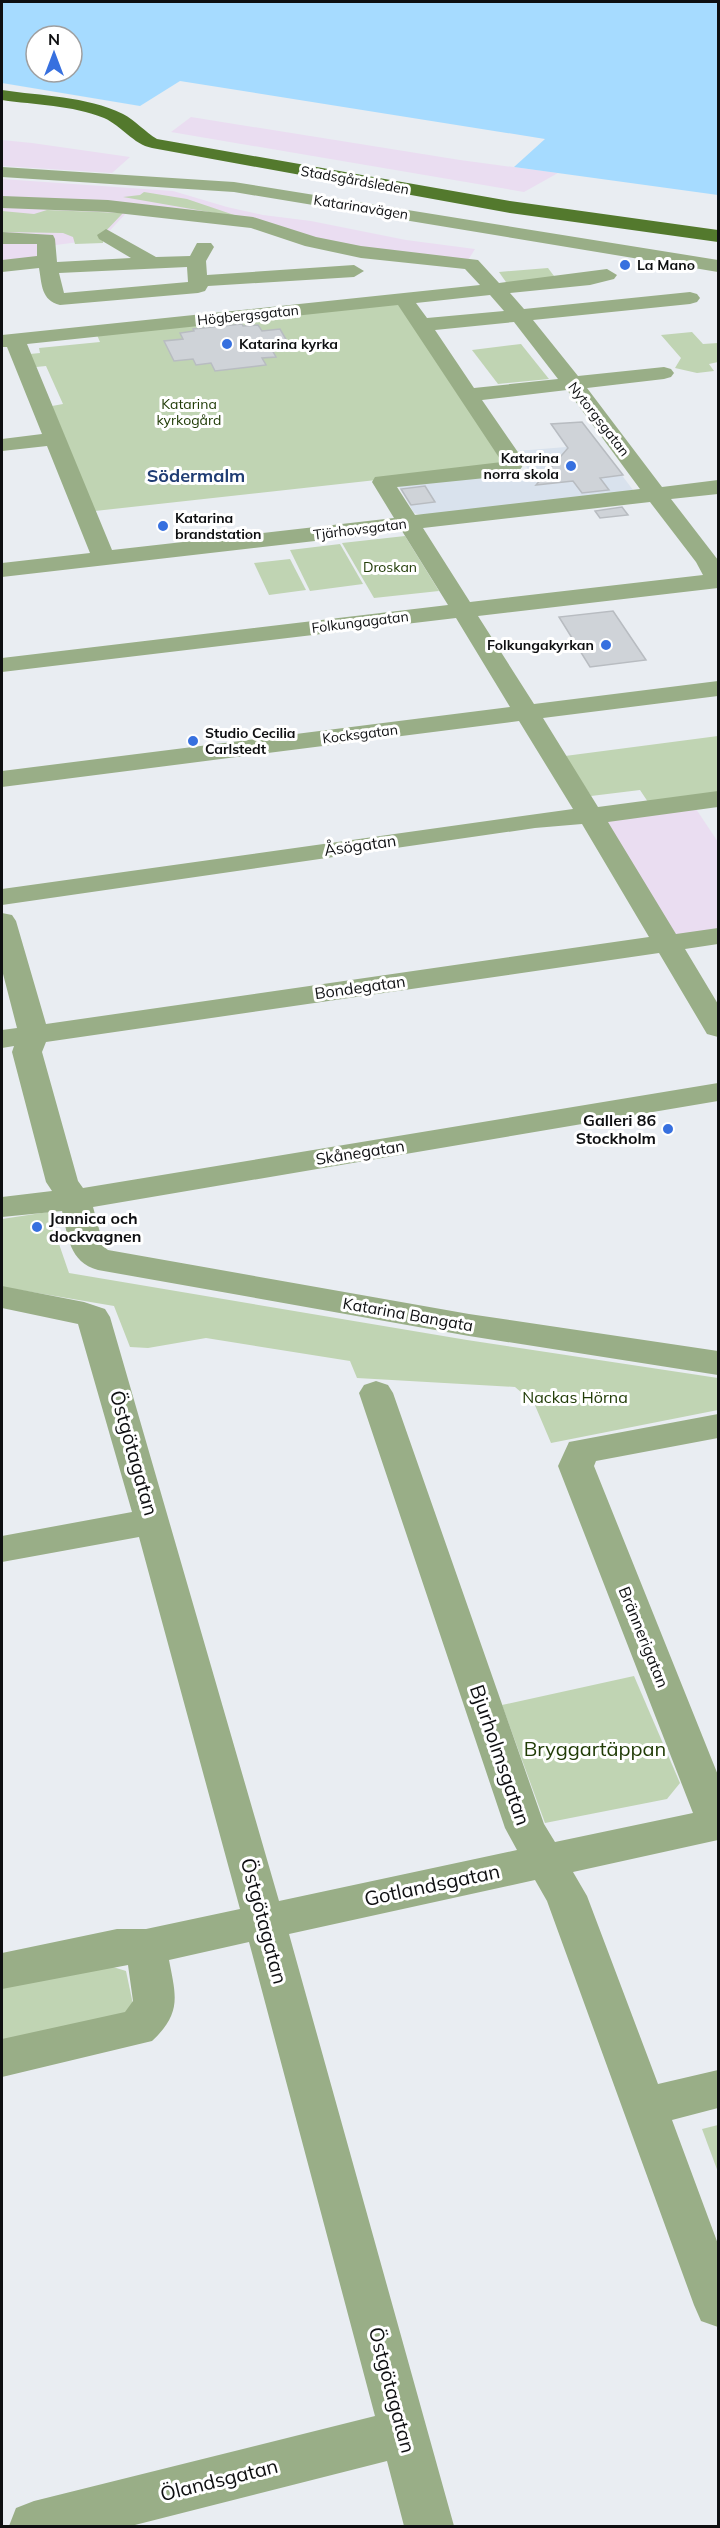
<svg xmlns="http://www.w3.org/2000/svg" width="720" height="2528" font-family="Mulish,sans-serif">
  <rect width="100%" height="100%" fill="#e9edf2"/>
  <g fill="#eaddf1">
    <path d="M 191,117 L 460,160 L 558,173 L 524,192 L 171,132 Z"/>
    <path d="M 2,140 L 32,143 L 130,157 L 112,173 L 2,166 Z"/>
    <path d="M 2,179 L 173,191 L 227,207 L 263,215 L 311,221 L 406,240 L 475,249 L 465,265 L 414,258 L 253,224 L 129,210 L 102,239 L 48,246 L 47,261 L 2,265 Z"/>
    <path d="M 692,803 L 718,842 L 718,935 L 668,942 L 594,818 Z"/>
  </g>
  <path fill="#d9e2ed" d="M 582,422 L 633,490 L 631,491 L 422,515 L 414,513 L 398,485 L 529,471 L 517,451 L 566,447 L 551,425 Z"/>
  <g fill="#c0d4b3">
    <path d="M 144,192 L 187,199 L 243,218 L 123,197 L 140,195 Z"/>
    <path d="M 47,210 L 123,213 L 103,234 L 103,243 L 75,244 L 73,237 L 63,233 L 2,232 L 2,211 L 34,214 Z"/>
    <path d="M 548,268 L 557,280 L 508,285 L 499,272 Z"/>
    <path d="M 394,304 L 399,305 L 505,463 L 503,466 L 95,511 L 52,406 L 63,404 L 46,366 L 36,367 L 30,354 L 40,353 L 39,348 L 100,342 L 97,335 Z"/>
    <path d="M 692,332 L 703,344 L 718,343 L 718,362 L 709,364 L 714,371 L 697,373 L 675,368 L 681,358 L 661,335 Z"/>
    <path d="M 521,344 L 549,379 L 498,384 L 472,350 Z"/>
    <path d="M 405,536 L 439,591 L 374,598 L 342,543 Z"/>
    <path d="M 340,544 L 363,584 L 310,591 L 290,550 Z"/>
    <path d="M 290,559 L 306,590 L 269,595 L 254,563 Z"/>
    <path d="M 718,736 L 718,795 L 650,805 L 640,790 L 591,796 L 565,756 Z"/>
    <path d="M 48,1212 L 69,1273 L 467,1340 L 718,1378 L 718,1410 L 551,1443 L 534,1403 L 515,1387 L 357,1378 L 350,1361 L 206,1338 L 148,1348 L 130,1347 L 114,1306 L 2,1287 L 2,1219 Z"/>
    <path d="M 634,1676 L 680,1783 L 667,1799 L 545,1823 L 502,1705 Z"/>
    <path d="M 100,1963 L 126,1971 L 134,2009 L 115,2025 L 2,2050 L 2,1983 Z"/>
    <path d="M 718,2125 L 718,2172 L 702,2129 Z"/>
  </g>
  <path fill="#a6dbff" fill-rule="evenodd" d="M 2,2 L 718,2 L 718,195 L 514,167 L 545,139 L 180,81 L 140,106 L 2,83 ZM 36,36 L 72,36 L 72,72 L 36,72 Z"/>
  <g fill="#cfd3d8" stroke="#b8bcc1" stroke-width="1.5">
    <path d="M 242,324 L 243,326 L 258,325 L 262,331 L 280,329 L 291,348 L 272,350 L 276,357 L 262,358 L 266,365 L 215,371 L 211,363 L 196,365 L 193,359 L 174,361 L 164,341 L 183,339 L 180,333 L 194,331 L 193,329 Z"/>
    <path d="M 582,422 L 623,475 L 600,478 L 609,490 L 582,493 L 573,481 L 536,485 L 568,448 L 551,424 Z"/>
    <path d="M 425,486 L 435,502 L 411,505 L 401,489 Z"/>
    <path d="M 622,507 L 628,515 L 600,518 L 595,511 Z"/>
    <path d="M 613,611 L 646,660 L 590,667 L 559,617 Z"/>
  </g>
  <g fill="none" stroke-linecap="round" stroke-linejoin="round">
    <g fill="#99ae87" fill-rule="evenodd">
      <path d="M 2,167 L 234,182 L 718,260 L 718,272 L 234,192 L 2,177 Z"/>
      <path d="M 2,196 L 108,200 L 253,217 L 316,237 L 361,246 L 478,260 L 499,283 L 607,269 L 617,275 L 614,279 L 590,285 L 510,293 L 524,309 L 690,292 L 697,294 L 700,298 L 697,302 L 690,304 L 533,320 L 578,376 L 664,367 L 671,369 L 674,373 L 671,377 L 664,379 L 587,388 L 662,487 L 718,480 L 718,494 L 671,499 L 718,560 L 718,588 L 478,616 L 534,704 L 718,681 L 718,696 L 543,718 L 598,807 L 718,791 L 718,807 L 608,822 L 676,934 L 718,928 L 718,944 L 685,949 L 718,1004 L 718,1037 L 707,1034 L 659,953 L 46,1042 L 42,1052 L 78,1181 L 83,1188 L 718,1083 L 718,1101 L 93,1207 L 104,1247 L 108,1250 L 469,1314 L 718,1351 L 718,1375 L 469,1336 L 98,1270 C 69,1262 68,1236 62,1211 L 2,1217 L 2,1197 L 52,1191 L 46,1182 L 12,1052 L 14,1046 L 2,1048 L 2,1030 L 17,1028 L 2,970 L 2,913 L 12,915 L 16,921 L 46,1024 L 649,937 L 582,824 L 535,828 L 2,905 L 2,889 L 573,809 L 519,721 L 2,787 L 2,771 L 510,707 L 456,618 L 2,672 L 2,658 L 448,605 L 402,531 L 2,577 L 2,563 L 90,553 L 47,446 L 2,451 L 2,439 L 42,434 L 7,347 L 2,347 L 2,335 L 480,285 L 465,269 L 361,258 L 305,246 L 251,228 L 108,212 L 2,208 ZM 490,295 L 504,311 L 427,318 L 416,303 ZM 398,305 L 502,462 L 375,477 L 372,482 L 394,518 L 112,550 L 27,344 ZM 514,322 L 558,379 L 474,388 L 435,330 ZM 567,390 L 640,489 L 415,515 L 397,487 L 505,476 C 515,473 522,472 524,461 L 482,400 ZM 650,502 L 696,562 L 703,575 L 470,602 L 423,528 Z"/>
      <path d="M 106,229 L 156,257 L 190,256 L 197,243 L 211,243 L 214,247 L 206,261 L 207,275 L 354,265 L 364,271 L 354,277 L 208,286 L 205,291 L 198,293 L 60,305 C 41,300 42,285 39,268 L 2,272 L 2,260 L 37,256 L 37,244 L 2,244 L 2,232 L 53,235 L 55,239 L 57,262 L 131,258 L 99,239 L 97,235 ZM 187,267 L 188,282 L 64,293 L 59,273 Z"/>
      <path d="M 2,1286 L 84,1302 L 105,1309 L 110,1317 L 279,1901 L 517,1850 L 505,1828 L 359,1393 L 364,1385 L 376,1381 L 388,1385 L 393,1393 L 544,1824 L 555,1842 L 693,1813 L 558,1466 L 569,1442 L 718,1414 L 718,1438 L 596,1461 L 594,1466 L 718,1775 L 718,1840 L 573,1872 L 587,1896 L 658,2084 L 718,2070 L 718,2108 L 672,2120 L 718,2244 L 718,2327 L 701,2321 L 694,2305 L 547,1901 L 535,1880 L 289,1934 L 454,2526 L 404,2526 L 387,2461 L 131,2526 L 9,2526 L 16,2508 L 34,2501 L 375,2416 L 249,1942 L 169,1960 C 176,1996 182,2013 152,2041 L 2,2077 L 2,2039 L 125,2012 L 133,2001 L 128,1965 L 2,1989 L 2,1953 L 117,1929 L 146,1929 L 240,1909 L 139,1537 L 2,1562 L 2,1536 L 132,1512 L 78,1324 L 2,1308 Z"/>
    </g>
    <path fill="#53792d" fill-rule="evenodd" d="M 2,90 C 41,96 86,96 123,114 C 135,120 145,132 157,139 L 510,201 L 718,230 L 718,242 L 510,213 L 152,148 C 133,144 122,126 104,118 C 72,105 35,105 2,100 Z"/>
  </g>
  <g fill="#3770df" stroke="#fff" stroke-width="2">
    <circle cx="625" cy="265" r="6"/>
    <circle cx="227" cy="344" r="6"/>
    <circle cx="571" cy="466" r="6"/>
    <circle cx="163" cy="526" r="6"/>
    <circle cx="606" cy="645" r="6"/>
    <circle cx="193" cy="741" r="6"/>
    <circle cx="668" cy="1129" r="6"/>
    <circle cx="37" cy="1227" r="6"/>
  </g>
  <g text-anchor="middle" stroke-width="6" stroke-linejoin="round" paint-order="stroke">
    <g font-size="14" fill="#0e0f11" stroke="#fff">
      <text transform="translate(355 180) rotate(10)" y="5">Stadsgårdsleden</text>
      <text transform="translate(361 207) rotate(9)" y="5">Katarinavägen</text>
      <text transform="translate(248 315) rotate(-6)" y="5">Högbergsgatan</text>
      <text transform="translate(599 419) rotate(52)" y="5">Nytorgsgatan</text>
      <text transform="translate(360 529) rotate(-7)" y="5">Tjärhovsgatan</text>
      <text transform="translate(360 622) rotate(-7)" y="5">Folkungagatan</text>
      <text transform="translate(360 734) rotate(-7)" y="5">Kocksgatan</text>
    </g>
    <g font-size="14" font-weight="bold" fill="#0e0f11" stroke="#fff" text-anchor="start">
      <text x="637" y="270">La Mano</text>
      <text x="239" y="349">Katarina kyrka</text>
      <text x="559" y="463" text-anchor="end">Katarina<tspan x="559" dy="16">norra skola</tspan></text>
      <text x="175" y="523">Katarina<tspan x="175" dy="16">brandstation</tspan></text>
      <text x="594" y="650" text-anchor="end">Folkungakyrkan</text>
      <text x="205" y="738">Studio Cecilia<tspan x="205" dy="16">Carlstedt</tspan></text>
    </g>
    <g font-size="14" fill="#213c07" stroke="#fff">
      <text x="189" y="409">Katarina<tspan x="189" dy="16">kyrkogård</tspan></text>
      <text x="390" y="572">Droskan</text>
    </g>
    <g font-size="16" fill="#0e0f11" stroke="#fff">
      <text transform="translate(360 845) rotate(-8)" y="6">Åsögatan</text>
      <text transform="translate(360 987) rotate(-8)" y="6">Bondegatan</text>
      <text transform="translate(360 1152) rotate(-9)" y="6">Skånegatan</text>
      <text transform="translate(408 1314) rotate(10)" y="6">Katarina Bangata</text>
      <text transform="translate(644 1637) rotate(68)" y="6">Brännerigatan</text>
    </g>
    <g font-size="16" font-weight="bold" fill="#0e0f11" stroke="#fff" text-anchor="end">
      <text x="656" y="1126">Galleri 86<tspan x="656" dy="18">Stockholm</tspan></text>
      <text x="49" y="1224" text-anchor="start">Jannica och<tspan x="49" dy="18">dockvagnen</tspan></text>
    </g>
    <g font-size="16" fill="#213c07" stroke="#fff">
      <text x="575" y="1403">Nackas Hörna</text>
    </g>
    <g font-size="18" font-weight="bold" fill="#203d74" stroke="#fff">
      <text x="196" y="482">Södermalm</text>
    </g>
    <g font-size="20" fill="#0e0f11" stroke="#fff">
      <text transform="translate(134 1453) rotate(74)" y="7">Östgötagatan</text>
      <text transform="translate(500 1755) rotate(71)" y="7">Bjurholmsgatan</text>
      <text transform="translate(432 1885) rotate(-12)" y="7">Gotlandsgatan</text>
      <text transform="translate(264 1921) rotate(75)" y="7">Östgötagatan</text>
      <text transform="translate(392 2390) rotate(75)" y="7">Östgötagatan</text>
      <text transform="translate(219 2480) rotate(-14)" y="7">Ölandsgatan</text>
    </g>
    <g font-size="20" fill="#213c07" stroke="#fff">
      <text x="595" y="1756">Bryggartäppan</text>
    </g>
  </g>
  <rect width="720" height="2528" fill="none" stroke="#0e0f11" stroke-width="6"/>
  <g transform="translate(54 54)"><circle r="28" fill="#ffffff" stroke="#9f9fa0" stroke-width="1.5"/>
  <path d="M0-4.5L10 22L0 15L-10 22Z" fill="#3770df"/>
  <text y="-9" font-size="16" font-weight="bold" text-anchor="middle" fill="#0e0f11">N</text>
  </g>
</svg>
